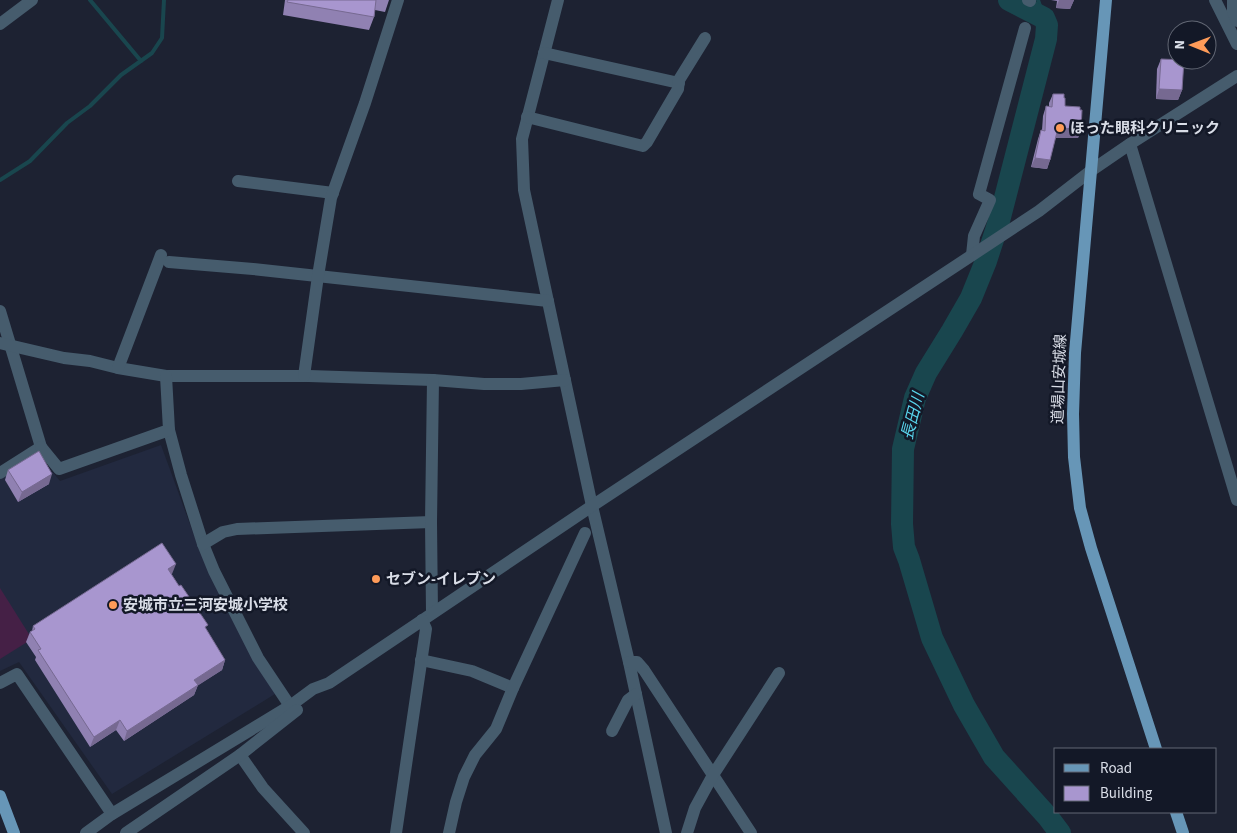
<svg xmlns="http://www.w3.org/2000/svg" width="1237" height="833" font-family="'Source Sans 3','Noto Sans JP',sans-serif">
  <rect width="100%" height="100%" fill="#1d2232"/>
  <path fill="#22293f" d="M 161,445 L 199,549 L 275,694 L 112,794 L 19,662 L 0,671 L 0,479 L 38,454 L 60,481 Z"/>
  <path fill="#452046" d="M 0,588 L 32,639 L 0,659 Z"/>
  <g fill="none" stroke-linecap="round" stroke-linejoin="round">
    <g stroke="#19464e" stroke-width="4">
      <path d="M 90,0 L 141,61"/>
      <path d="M 1038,0 L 1044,18"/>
      <path d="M 0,180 L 30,161 L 67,123 L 90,106 L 121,75 L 152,53 L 162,38 L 164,0"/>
    </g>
    <path stroke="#19464e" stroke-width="22" d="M 1009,0 L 1044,18 L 1047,25 L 1046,39 L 999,221 L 986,261 L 971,298 L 952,331 L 926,373 L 915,398 L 903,449 L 902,524 L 904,547 L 909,560 L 932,638 L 964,705 L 994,757 L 1048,817 L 1060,833"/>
    <g stroke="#465c6d" stroke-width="12">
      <path d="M 558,0 L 522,139 L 524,190 L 592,506 L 629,662 L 666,833"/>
      <path d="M 1028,0 L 1030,1"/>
      <path d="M 1215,0 L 1237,44"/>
      <path d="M 1233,0 L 1233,12 L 1237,21"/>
      <path d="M 0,24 L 32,0"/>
      <path d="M 544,53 L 679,83"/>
      <path d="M 527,117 L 643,146 L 647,142 L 678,89 L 679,80 L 705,38"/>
      <path d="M 1130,144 L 1237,500"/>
      <path d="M 238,181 L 333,193"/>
      <path d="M 972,255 L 974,236 L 990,200 L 979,194 L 1025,28"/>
      <path d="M 169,262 L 253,269 L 548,301"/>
      <path d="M 0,311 L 41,447 L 0,473"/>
      <path d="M 0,343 L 64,358 L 90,361 L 118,368 L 166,376 L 309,376 L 433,380 L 484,384 L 521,384 L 565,380"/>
      <path d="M 118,368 L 161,255"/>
      <path d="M 304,376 L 318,276 L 331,198 L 365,103 L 398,0"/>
      <path d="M 169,430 L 181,475 L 203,544 L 214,571 L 258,658 L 290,706"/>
      <path d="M 41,447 L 59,469 L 169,430 L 166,376"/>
      <path d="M 203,544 L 223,532 L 237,529 L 431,522"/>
      <path d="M 432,613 L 431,522 L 433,380"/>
      <path d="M 421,660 L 472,671 L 513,688"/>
      <path d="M 629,662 L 637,662 L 644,670 L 751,833"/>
      <path d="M 0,683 L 17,674 L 112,814"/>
      <path d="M 612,731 L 628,700 L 636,694"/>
      <path d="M 240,755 L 263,788 L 304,833"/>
      <path d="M 86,833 L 112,814 L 290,706 L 313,689 L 329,683 L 592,506 L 1039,211 L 1092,170 L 1130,144 L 1237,76"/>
      <path d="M 126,833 L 240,755 L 297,710"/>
      <path d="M 396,833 L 426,629 L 422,620"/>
      <path d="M 449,833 L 456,802 L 464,777 L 475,755 L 496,729 L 513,688 L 585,533"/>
      <path d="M 687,833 L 695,808 L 713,775 L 779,673"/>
    </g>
    <g stroke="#6796b7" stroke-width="12">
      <path d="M 1106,0 L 1075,353 L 1073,414 L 1074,457 L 1080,508 L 1091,548 L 1156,749"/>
      <path d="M 0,796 L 14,833"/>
      <path d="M 1176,812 L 1183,833"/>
    </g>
  </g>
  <g fill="#9081b2">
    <path d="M 285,0 L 389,0 L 385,12 L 375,10 L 374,17 L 369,30 L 283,15 Z"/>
    <path d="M 1051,0 L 1074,0 L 1070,9 L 1056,8 L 1057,1 Z"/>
    <path d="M 1161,59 L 1182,90 L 1178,100 L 1156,99 L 1157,69 Z"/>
    <path d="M 1053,94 L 1065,106 L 1081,129 L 1078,138 L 1055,138 L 1050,160 L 1047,169 L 1031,167 L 1038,139 L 1041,130 L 1042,130 L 1043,116 L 1046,106 L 1049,107 L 1049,103 Z"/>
    <path d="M 8,470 L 49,484 L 18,502 L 5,480 Z"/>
    <path d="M 172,574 L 171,575 L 225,660 L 222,670 L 198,685 L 194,695 L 124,741 L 116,730 L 90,747 L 35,660 L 36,657 L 26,642 L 30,632 L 32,631 L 33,626 Z"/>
  </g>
  <g fill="#766991">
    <path d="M 1059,0 L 1074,0 L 1070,9 L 1056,8 Z"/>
    <path d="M 1159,89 L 1182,90 L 1178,100 L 1156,99 Z"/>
    <path d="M 1058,128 L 1081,129 L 1078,138 L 1054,138 Z"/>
    <path d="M 1035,158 L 1050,160 L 1047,169 L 1031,167 Z"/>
    <path d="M 52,474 L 49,484 L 18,502 L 22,492 Z"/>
    <path d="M 176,564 L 172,574 L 164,579 L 168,569 Z"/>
    <path d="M 225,660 L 222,670 L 191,690 L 194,680 Z"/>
    <path d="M 198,685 L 194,695 L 124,741 L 127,731 Z"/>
    <path d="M 120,720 L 116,730 L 90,747 L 94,737 Z"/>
  </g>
  <g fill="#a896cf" stroke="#766991">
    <path d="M 288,0 L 376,0 L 374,17 L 287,2 Z"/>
    <path d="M 1161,59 L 1184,60 L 1182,90 L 1159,89 Z"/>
    <path d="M 1053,94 L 1064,94 L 1064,98 L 1065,98 L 1065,106 L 1080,107 L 1080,110 L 1082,110 L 1081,129 L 1058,128 L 1050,160 L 1035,158 L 1041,130 L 1045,131 L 1046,106 L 1052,107 Z"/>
    <path d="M 39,451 L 52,474 L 22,492 L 8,470 Z"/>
    <path d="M 162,543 L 176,564 L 168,569 L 179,586 L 181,585 L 208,625 L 205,627 L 225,660 L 194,680 L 198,685 L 127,731 L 120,720 L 94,737 L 38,650 L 41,649 L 30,632 L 35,629 L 33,626 Z"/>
  </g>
  <g fill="#fe9b59" stroke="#131827" stroke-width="2">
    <circle cx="1060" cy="128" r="5"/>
    <circle cx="376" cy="579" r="5"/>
    <circle cx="113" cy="605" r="5"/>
  </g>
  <g text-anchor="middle" stroke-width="5" stroke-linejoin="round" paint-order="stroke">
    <g font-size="15" font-weight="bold" fill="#d9dde7" stroke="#131827" text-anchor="start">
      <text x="1070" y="133">ほった眼科クリニック</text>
      <text x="386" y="584">セブン-イレブン</text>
      <text x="123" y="610">安城市立三河安城小学校</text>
    </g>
    <g font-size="15" fill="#d9dde7" stroke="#131827">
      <text transform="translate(1059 379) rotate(-88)" y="5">道場山安城線</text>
    </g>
    <g font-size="16" font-style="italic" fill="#59d5ed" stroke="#131827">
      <text transform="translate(912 416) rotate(-75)" y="6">長田川</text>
    </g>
  </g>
  <rect x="1054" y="748" width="162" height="65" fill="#131827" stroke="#626774"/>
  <rect x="1064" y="764" width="25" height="8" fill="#6796b7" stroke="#626774"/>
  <text x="1100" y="773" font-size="15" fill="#d9dde7">Road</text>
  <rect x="1064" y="786" width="25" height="15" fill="#a896cf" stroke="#626774"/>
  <text x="1100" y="798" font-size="15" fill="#d9dde7">Building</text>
  <g transform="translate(1192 45) rotate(271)"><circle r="24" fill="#131827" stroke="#626774"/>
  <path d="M0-4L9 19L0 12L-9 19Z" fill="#fe9b59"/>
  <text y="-8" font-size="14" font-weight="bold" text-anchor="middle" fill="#d9dde7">N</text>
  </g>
</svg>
